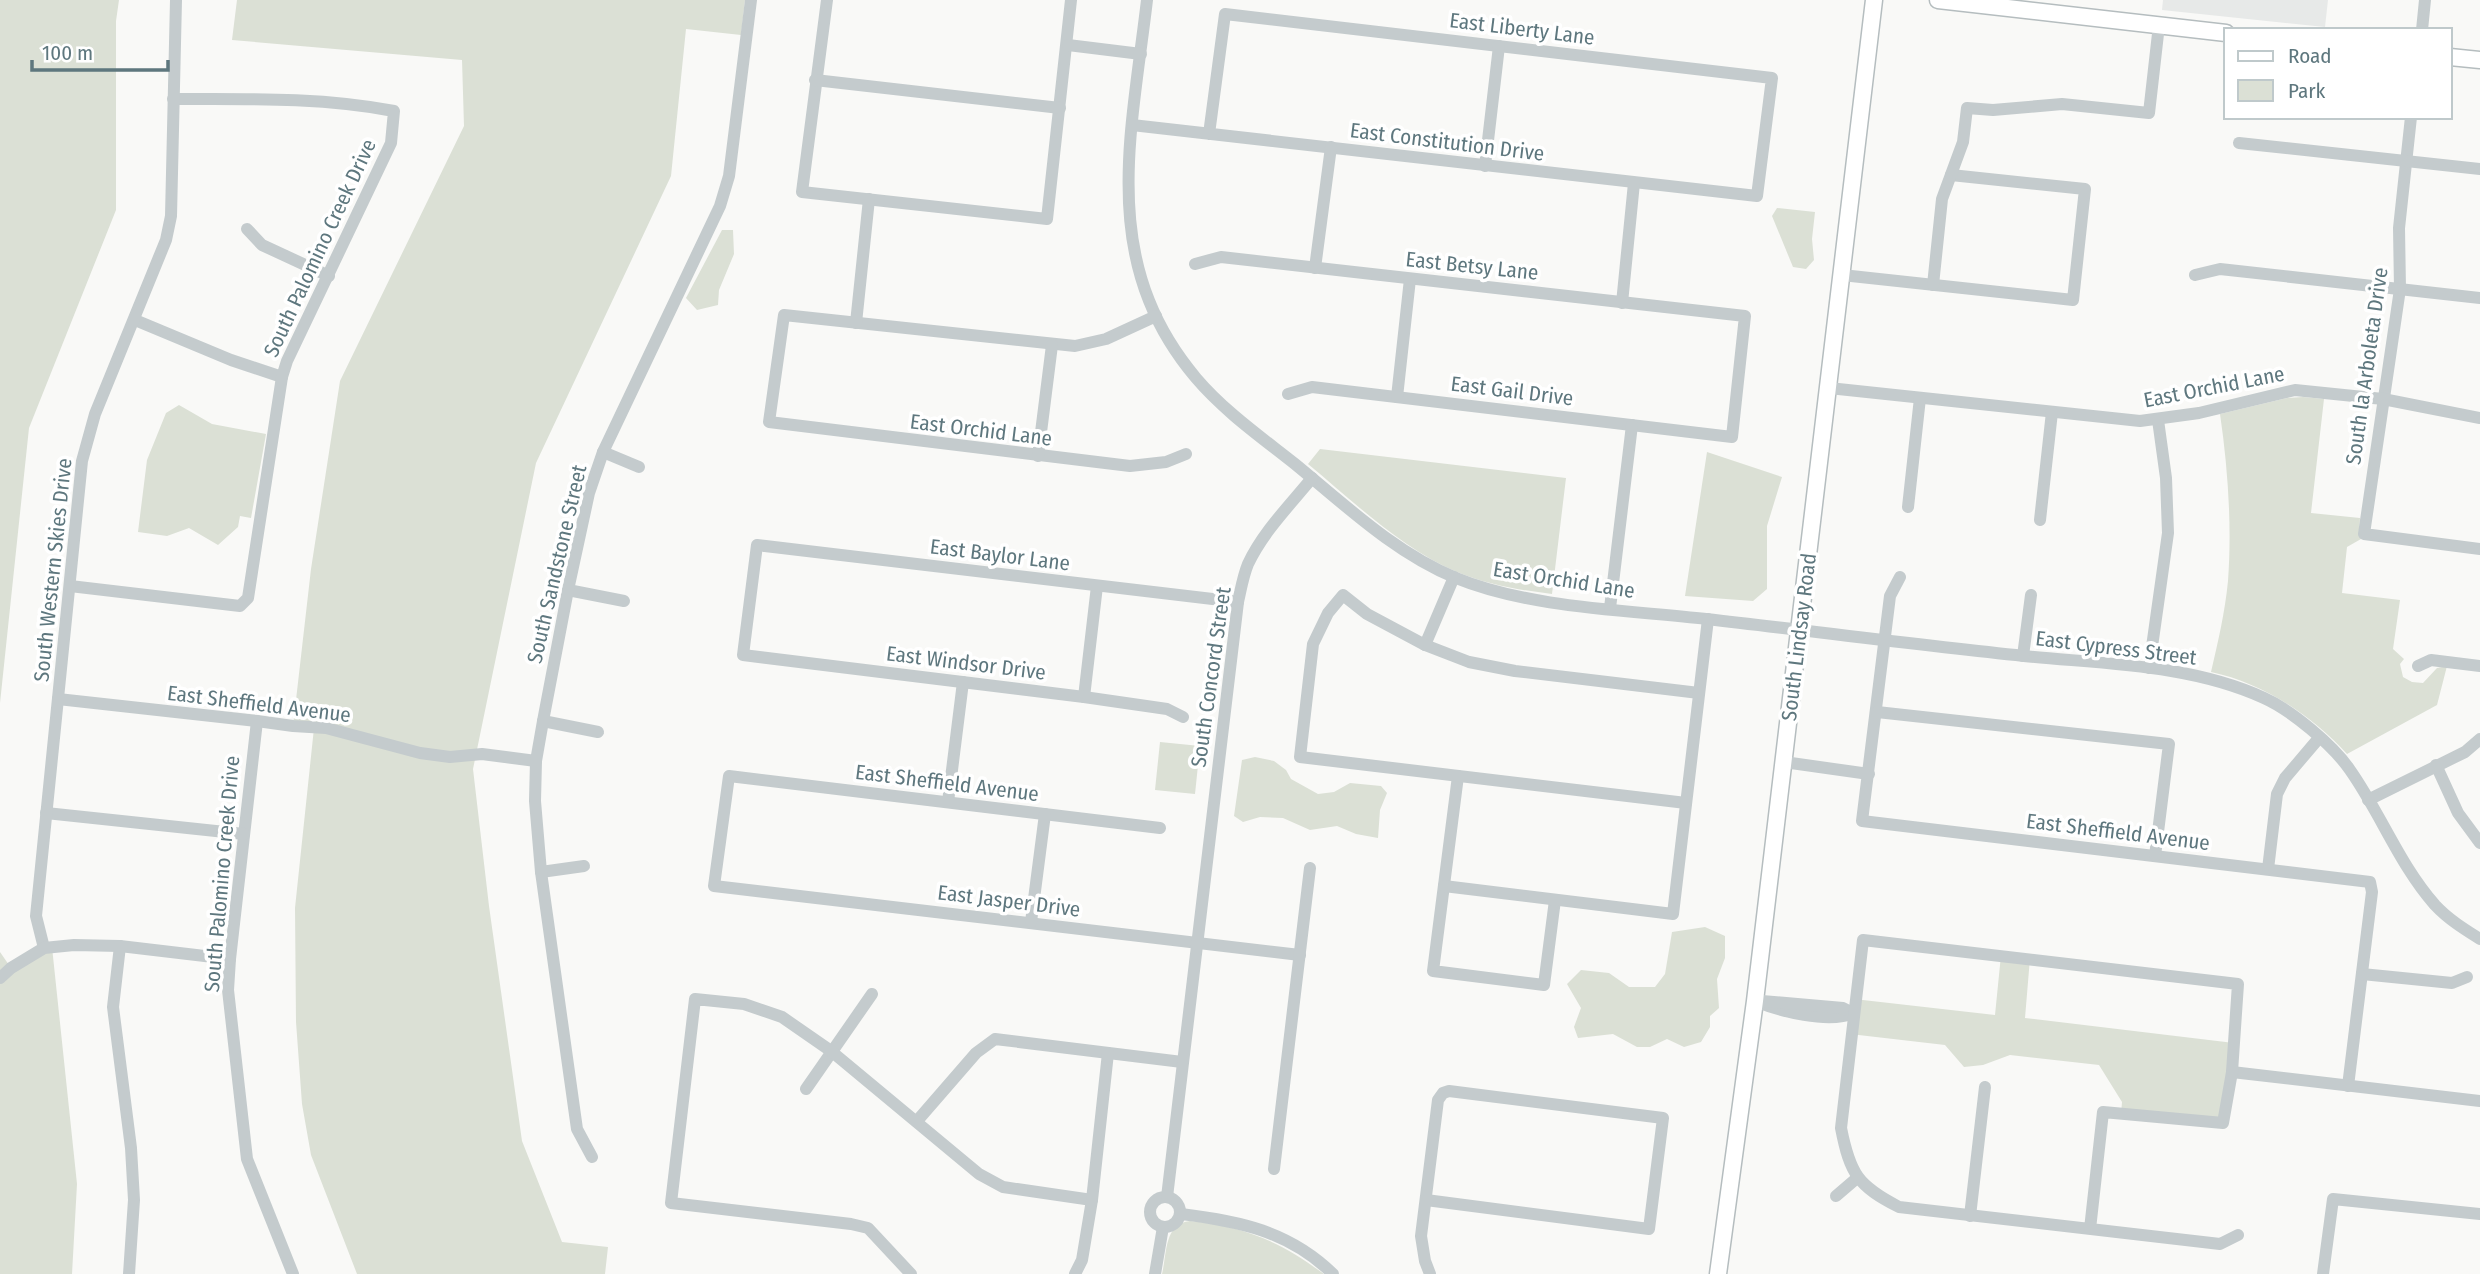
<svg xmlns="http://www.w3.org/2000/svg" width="2480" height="1274" font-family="'Fira Sans Condensed',sans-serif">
  <rect width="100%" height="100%" fill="#f9f9f7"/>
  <path fill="#e7e9e8" d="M 2163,0 L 2328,0 L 2325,27 L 2162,10 Z"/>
  <g fill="#dbe0d5">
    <path d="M 0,0 L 119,0 L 116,21 L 116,210 L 29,428 L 0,703 Z"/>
    <path d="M 237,0 L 745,0 L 741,35 L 686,29 L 671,176 L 536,463 L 473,769 L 489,906 L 522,1141 L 562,1242 L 608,1247 L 605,1274 L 357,1274 L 311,1155 L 302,1104 L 296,1022 L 295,908 L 314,728 L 293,726 L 311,569 L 340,381 L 464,126 L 462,60 L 232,40 Z"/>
    <path d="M 1777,208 L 1815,212 L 1812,239 L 1814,260 L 1806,269 L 1793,267 L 1772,216 Z"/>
    <path d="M 722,230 L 733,230 L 734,254 L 719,290 L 718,305 L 697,310 L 686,298 Z"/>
    <path d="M 2303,397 L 2324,399 L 2311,513 L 2360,518 L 2359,532 L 2361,539 L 2347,547 L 2342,593 L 2400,600 L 2393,649 L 2404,659 L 2400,664 L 2403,677 L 2412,682 L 2423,683 L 2437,668 L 2447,666 L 2437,705 L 2347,754 C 2311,715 2263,683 2211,672 C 2218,642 2225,612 2228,581 C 2232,527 2228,468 2220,414 L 2287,398 Z"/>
    <path d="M 179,405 L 212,424 L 266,434 L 251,518 L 240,516 L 238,527 L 218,545 L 189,528 L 167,536 L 138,532 L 147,460 L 166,413 Z"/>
    <path d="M 1320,449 L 1566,478 L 1552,594 C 1520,590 1488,585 1457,572 C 1401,548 1355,503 1308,464 Z"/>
    <path d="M 1707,452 L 1782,477 L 1767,526 L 1767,589 L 1753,601 L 1685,596 Z"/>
    <path d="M 1160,742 L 1200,746 L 1195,794 L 1155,790 Z"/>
    <path d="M 1255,757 L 1274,761 L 1286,770 L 1291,779 L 1318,794 L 1334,792 L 1350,783 L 1381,786 L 1387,793 L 1380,810 L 1378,838 L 1356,834 L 1337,826 L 1310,830 L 1283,818 L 1260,817 L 1243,822 L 1234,816 L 1242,760 Z"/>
    <path d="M 1705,927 L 1725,936 L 1725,958 L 1717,979 L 1719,1008 L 1710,1016 L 1710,1027 L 1701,1042 L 1684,1047 L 1667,1039 L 1650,1047 L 1637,1047 L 1613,1034 L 1578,1038 L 1574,1027 L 1581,1008 L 1567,984 L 1581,970 L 1609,973 L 1629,987 L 1655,987 L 1665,974 L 1672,932 Z"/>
    <path d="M 52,947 L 77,1184 L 72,1274 L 0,1274 L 0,952 L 11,968 Z"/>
    <path d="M 2001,955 L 2030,958 L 2025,1018 L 2234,1043 L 2223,1123 L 2121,1114 L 2122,1102 L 2099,1065 L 2010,1055 L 1983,1065 L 1964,1067 L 1945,1045 L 1850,1034 L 1854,999 L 1995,1015 Z"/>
    <path d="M 1190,1221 C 1244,1226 1281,1242 1324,1274 L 1162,1274 C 1167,1254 1164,1223 1190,1221 Z"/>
  </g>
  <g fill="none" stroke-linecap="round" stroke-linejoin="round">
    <g stroke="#b5bdbf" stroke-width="19">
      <g id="major">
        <path d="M 1938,0 L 2226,33"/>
        <path d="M 2450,57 L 2480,60"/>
        <path d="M 1718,1274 L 1755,1001 L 1874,0"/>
      </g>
    </g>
    <g stroke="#c4cbcd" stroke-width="12">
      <path d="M 827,0 L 802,192 L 1047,219 L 1071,0"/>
      <path d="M 1147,0 C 1131,137 1098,262 1196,378 C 1224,411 1261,437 1295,464 C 1345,505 1395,553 1456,578 C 1529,608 1627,610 1706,619 C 1812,631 1918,645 2024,656 C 2103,664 2190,664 2264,698 C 2291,710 2333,745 2350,770 C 2381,814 2399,864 2435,905 C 2448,919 2464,929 2480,939"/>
      <path d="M 2422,30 L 2425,0"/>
      <path d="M 1068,45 L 1141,54"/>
      <path d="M 815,80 L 1060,108"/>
      <path d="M 2411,117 L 2399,228 L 2400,289 L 2364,534 L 2480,549"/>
      <path d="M 1132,125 L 1757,196 L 1772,78 L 1225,14 L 1209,134"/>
      <path d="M 2239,143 L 2480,169"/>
      <path d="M 1485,166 L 1499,46"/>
      <path d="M 247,229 L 262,245 L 329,276"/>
      <path d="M 1195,264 L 1221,257 L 1745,316 L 1732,437 L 1312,387 L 1288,394"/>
      <path d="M 1315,268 L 1331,147"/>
      <path d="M 1842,275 L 2073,300 L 2085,189 L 1951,175"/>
      <path d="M 2195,275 L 2220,269 L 2480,298"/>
      <path d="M 1933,285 L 1942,199 L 1963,142 L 1967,108 L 1993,110 L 2062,104 L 2149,113 L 2159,25"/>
      <path d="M 1622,303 L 1634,183"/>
      <path d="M 1156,316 L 1106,339 L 1075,346 L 784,315 L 769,422 L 1130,466 L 1166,462 L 1186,454"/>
      <path d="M 135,320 L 231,360 L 282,377"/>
      <path d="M 856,323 L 869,199"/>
      <path d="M 1829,388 L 2140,421 L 2199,413 L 2295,390 L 2383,399 L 2480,418"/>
      <path d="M 1397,397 L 1410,279"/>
      <path d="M 603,452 L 639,467"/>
      <path d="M 1038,456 L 1052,345"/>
      <path d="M 1908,507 L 1920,398"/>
      <path d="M 2040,520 L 2052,412"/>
      <path d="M 1900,577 L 1890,596 L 1862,821 L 2370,882 L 2372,892 L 2348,1086"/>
      <path d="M 70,586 L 240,606 L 248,598 L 282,377 L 287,361 L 391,143 L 394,111 C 322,97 246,99 173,99"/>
      <path d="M 568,590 L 624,601"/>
      <path d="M 1610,608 L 1632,425"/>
      <path d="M 1425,645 L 1454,577"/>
      <path d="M 2023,656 L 2031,595"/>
      <path d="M 2418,666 L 2431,660 L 2480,666"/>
      <path d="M 2149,668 L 2168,533 L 2166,478 L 2158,420"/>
      <path d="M 1084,697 L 1097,586"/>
      <path d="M 58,699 L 257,721 L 293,726 L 326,728 L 420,753 L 450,757 L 482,754 L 536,761"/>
      <path d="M 1877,712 L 2169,744 L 2155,856"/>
      <path d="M 1183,717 L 1167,709 L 1084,697 L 743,655 L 757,545 L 1238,602"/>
      <path d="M 257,721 L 230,959 L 228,990 L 247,1159 L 293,1274"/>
      <path d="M 543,721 L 598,732"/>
      <path d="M 1784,762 L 1869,774"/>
      <path d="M 2436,765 L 2458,813 L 2480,843"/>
      <path d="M 1458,776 L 1433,971 L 1544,985 L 1555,900"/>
      <path d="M 2368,800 L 2465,752 L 2480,739"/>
      <path d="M 948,802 L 963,682"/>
      <path d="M 1686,803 L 1300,757 L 1313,644 L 1328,613 L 1343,595 L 1367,614 L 1425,645 L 1469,662 L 1515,671 L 1699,693"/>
      <path d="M 46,813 L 244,834"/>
      <path d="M 1160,828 L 729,776 L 714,886 L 1300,955"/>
      <path d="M 2268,869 L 2277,794 L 2285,778 L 2319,738"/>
      <path d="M 541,872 L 584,866"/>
      <path d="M 1444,886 L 1673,914 L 1708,619"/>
      <path d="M 1031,922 L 1045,814"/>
      <path d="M 120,946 L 113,1007 L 131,1148 L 134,1200 L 129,1274"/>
      <path d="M 44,948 L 36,916 L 82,461 L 95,414 L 166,240 L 171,216 L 176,0"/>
      <path d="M 2362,974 L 2452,983 L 2467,977"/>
      <path d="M 0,978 L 11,968 L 44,948 L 74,945 L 120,946 L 230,959"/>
      <path d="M 1755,1001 C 1779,1011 1829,1024 1853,1013"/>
      <path d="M 1762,1001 L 1843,1008 L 1853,1013"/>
      <path d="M 2232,1072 L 2480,1101"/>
      <path d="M 806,1089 L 872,994"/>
      <path d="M 917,1121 L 976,1053 L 995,1039 L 1182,1062"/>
      <path d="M 592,1157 L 577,1129 L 541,872 L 535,801 L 536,761 L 543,721 L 568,590 L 589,493 L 603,452 L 720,206 L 729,176 L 751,0"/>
      <path d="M 1274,1169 L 1310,868"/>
      <path d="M 1836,1196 L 1857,1178"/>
      <circle cx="1165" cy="1212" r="15"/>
      <path d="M 1167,1197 L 1238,602 C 1241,589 1243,576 1248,564 C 1263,532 1290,505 1312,478"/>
      <path d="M 1426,1200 L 1649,1229 L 1663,1118 L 1449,1091 L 1443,1093 L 1438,1100 L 1421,1236 L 1425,1261 L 1430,1274"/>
      <path d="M 1181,1214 C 1239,1221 1289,1231 1333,1274"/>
      <path d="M 1970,1216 L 1985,1087"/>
      <path d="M 2090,1229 L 2103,1112 L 2223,1123 L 2232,1072 L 2238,984 L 1863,940 L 1841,1128 C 1850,1174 1858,1186 1899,1207 L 2220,1244 L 2238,1235"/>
      <path d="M 911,1274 L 868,1228 L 851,1224 L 671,1203 L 695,999 L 744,1004 L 782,1017 L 831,1051 L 979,1174 L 1003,1187 L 1092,1200"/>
      <path d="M 1075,1274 L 1082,1260 L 1092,1200 L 1108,1053"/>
      <path d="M 1155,1274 L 1163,1227"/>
      <path d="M 2323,1274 L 2333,1199 L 2480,1214"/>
    </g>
    <use href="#major" stroke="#fff" stroke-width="16"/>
  </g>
  <g text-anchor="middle" stroke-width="7" stroke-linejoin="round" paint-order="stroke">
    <g font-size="21" fill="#5e777e" stroke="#fff">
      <text transform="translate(1522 29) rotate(7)" y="7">East Liberty Lane</text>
      <text transform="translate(1447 142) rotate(7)" y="7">East Constitution Drive</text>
      <text transform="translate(320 248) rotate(-65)" y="7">South Palomino Creek Drive</text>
      <text transform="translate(1472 266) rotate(6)" y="7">East Betsy Lane</text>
      <text transform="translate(2367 366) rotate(-82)" y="7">South la Arboleta Drive</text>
      <text transform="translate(2214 387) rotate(-11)" y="7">East Orchid Lane</text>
      <text transform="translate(1512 391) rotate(7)" y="7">East Gail Drive</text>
      <text transform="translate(981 430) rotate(7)" y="7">East Orchid Lane</text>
      <text transform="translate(1000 555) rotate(7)" y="7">East Baylor Lane</text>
      <text transform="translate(557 564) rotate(-77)" y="7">South Sandstone Street</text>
      <text transform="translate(53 570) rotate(-84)" y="7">South Western Skies Drive</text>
      <text transform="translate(1564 580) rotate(9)" y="7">East Orchid Lane</text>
      <text transform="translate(1799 637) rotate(-83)" y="7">South Lindsay Road</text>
      <text transform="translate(2116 648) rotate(7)" y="7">East Cypress Street</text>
      <text transform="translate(966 663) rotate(7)" y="7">East Windsor Drive</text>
      <text transform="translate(1211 677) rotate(-82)" y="7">South Concord Street</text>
      <text transform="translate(259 704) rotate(7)" y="7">East Sheffield Avenue</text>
      <text transform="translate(947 783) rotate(7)" y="7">East Sheffield Avenue</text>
      <text transform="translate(2118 832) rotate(7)" y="7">East Sheffield Avenue</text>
      <text transform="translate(222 874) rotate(-85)" y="7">South Palomino Creek Drive</text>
      <text transform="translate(1009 901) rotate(7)" y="7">East Jasper Drive</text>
    </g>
  </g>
  <rect x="2224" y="28" width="228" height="91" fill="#ffffff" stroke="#bfc9cb" stroke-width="2"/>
  <rect x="2238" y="51" width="35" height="10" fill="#ffffff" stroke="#bfc9cb" stroke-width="2"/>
  <text x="2288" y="63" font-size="21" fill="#5e777e">Road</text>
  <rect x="2238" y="80" width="35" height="21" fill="#dbe0d5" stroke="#bfc9cb" stroke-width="2"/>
  <text x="2288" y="98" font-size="21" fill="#5e777e">Park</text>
  <path d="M32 60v10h136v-10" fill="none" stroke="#5e777e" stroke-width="3.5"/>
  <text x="42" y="60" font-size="21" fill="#5e777e" stroke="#ffffff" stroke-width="5" paint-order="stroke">100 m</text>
</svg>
